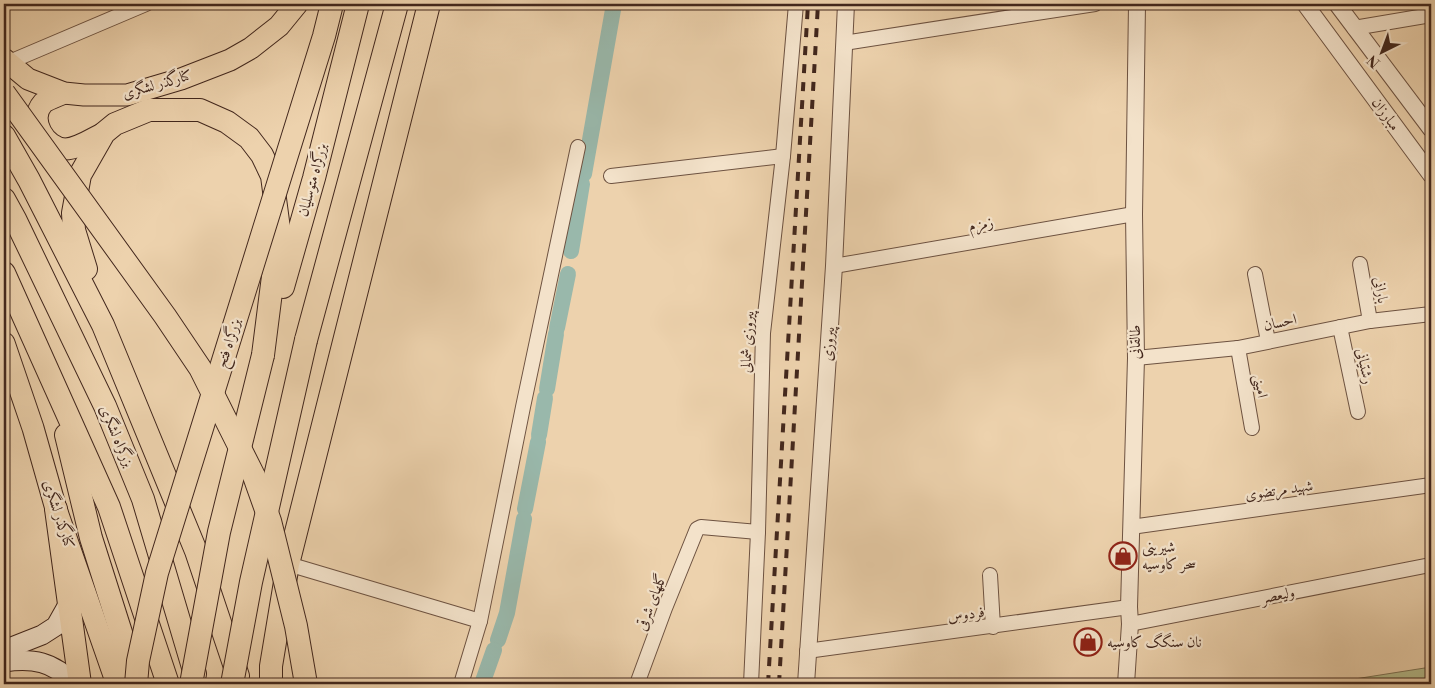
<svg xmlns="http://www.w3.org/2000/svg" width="1435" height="688" font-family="'Libre Bodoni',Amiri,serif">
  <rect width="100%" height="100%" fill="#edd2ad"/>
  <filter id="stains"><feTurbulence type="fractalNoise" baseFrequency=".004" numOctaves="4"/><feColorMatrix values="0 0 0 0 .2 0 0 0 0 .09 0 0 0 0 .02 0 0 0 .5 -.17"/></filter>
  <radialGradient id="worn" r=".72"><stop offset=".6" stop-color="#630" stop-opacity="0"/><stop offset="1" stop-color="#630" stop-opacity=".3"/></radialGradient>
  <path fill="#b5bd8d" stroke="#7c7255" d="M 1431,667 L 1431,684 L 1323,684 Z"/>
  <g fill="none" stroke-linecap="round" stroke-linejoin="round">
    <g stroke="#99b8ab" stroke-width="16">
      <path d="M 584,174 L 614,4"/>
      <path d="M 571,251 L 582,184"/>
      <path d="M 557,328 L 568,274"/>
      <path d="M 547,389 L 556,334"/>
      <path d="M 539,435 L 545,398"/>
      <path d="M 525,509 L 538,442"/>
      <path d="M 498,640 L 507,613 L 524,519"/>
      <path d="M 482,684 L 494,650"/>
    </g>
    <g stroke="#6d5241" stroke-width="16">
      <g id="minor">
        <path d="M 1354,28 L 1431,15"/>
        <path d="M 844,43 L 1095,4"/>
        <path d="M 7,63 L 146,4"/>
        <path d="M 611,176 L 783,156"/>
        <path d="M 1360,264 L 1370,321"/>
        <path d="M 834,266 L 1134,214"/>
        <path d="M 1255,274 L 1268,341"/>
        <path d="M 1340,327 L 1358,412"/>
        <path d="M 1238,348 L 1252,428"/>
        <path d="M 1136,358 L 1238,348 L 1370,321 L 1431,314"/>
        <path d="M 1131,527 L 1431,485"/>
        <path d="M 288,564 L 480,621"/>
        <path d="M 990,575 L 993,627"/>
        <path d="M 1130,624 L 1425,566"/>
        <path d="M 807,651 L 1129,607"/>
        <path d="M 461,684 L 480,621 L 523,407 L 578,147"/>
        <path d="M 637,684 L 665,608 L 697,529 L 701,527 L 758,532"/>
        <path d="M 751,684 L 758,532 L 763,333 L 783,156 L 796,4"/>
      </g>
    </g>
    <g stroke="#6d5241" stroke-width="18">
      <g id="tertiary">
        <path d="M 1305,4 L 1431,175"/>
        <path d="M 1337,4 L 1431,129"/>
        <path d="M 806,684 L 834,266 L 846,4"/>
        <path d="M 1126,684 L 1130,624 L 1129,607 L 1136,358 L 1134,214 L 1137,4"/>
      </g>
    </g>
    <g stroke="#42271d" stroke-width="21">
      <g id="secondary">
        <path d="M 4,650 L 42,635 L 56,626 L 69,603"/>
        <path d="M 4,662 C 32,658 54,661 73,684"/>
      </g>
    </g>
    <g stroke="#42271d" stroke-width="23">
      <g id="primary">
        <path d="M 4,59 L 28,79 L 64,93 L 84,95 L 127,95 L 181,79 L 230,60 L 251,48 L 279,26 L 297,4"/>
        <path d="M 64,93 C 58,96 48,99 43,103 C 28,120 45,148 65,149 C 78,149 93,138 104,133"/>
        <path d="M 4,343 L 33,428 L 56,509 L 117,684"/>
      </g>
    </g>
    <g stroke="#42271d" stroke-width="24">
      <g id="trunk">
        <path d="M 4,136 L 29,180 L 103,325 L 196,551 L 238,676"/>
        <path d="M 4,199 L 15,219 L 105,406 L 143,499 L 195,674"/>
        <path d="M 86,269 L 74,230 L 73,213 L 80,175 L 104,133 L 115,124 L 149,110 L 200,110 L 227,122 L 249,138 L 262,155 L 272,176 L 279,229 L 263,355"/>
        <path d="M 4,273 L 109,507 L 168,684"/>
        <path d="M 283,287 L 314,178 L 358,4"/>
        <path d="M 306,340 L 397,4"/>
        <path d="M 66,435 L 91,538 L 137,683"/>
        <path d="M 56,509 L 80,684"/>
        <path d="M 271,684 L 271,666 L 288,564 L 429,4"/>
      </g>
    </g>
    <use href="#minor" stroke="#f3e2ca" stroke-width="14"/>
    <use href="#tertiary" stroke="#f3e2ca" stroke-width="16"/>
    <use href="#secondary" stroke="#f3e2ca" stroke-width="19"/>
    <use href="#primary" stroke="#edd2ad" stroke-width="21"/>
    <use href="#trunk" stroke="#edd2ad" stroke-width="22"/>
    <g stroke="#42271d" stroke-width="4" stroke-dasharray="9 9" stroke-linecap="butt">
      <path d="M 768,684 L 808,4"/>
      <path d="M 779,684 L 818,4"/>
    </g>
    <g stroke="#42271d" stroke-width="24" stroke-linecap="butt">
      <g id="trunk-bridge">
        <path d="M 4,93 L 165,316 L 200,368 L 254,476 L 270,521 L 296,626 L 306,684"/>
        <path d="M 136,684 L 138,661 L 157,573 L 324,36 L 332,4"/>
        <path d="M 191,684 L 219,532 L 263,355"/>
        <path d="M 232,684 L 251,582 L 306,340"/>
      </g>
    </g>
    <use href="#trunk-bridge" stroke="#edd2ad" stroke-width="22"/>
  </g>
  <defs>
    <g id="shop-ring" transform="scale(1.4375)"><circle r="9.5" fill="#f3e2ca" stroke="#8f2418" stroke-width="1.5"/><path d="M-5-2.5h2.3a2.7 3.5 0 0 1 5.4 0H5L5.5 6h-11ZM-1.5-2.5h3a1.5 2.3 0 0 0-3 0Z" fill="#8f2418"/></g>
  </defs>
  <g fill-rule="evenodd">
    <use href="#shop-ring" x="1123" y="556"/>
    <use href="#shop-ring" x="1088" y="642"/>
  </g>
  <g text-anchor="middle" stroke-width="4.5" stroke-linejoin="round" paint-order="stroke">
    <g font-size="15" fill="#42271d" stroke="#f3e2ca">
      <text transform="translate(157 84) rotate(-16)" y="5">کنارگذر لشگری</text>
      <text transform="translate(1386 114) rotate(54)" y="5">مبارزان</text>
      <text transform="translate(312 180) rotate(-75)" y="5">بزرگراه متوسلیان</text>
      <text transform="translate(981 224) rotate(-10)" y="5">زمزم</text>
      <text transform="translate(1381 290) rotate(80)" y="5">بارانی</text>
      <text transform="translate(1280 322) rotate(-12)" y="5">احسان</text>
      <text transform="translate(747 342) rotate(-87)" y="5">پیروزی شمالی</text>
      <text transform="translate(1135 342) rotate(-90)" y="5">طالقانی</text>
      <text transform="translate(228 343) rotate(-73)" y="5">بزرگراه فتح</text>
      <text transform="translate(828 344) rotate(-86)" y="5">پیروزی</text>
      <text transform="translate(1365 366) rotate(78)" y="5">رشتیانی</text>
      <text transform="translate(1261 386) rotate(80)" y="5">امینی</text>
      <text transform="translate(117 436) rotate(67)" y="5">بزرگراه لشگری</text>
      <text transform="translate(1279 490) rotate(-8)" y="5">شهید مرتضوی</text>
      <text transform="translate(59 514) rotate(72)" y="5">کنارگذر لشگری</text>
      <text transform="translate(1278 595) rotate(-11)" y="5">ولیعصر</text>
      <text transform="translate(651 602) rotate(-69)" y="5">گلهای شرقی</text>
      <text transform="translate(966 614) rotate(-8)" y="5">فردوس</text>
    </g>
    <g font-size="15" fill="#42271d" stroke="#f3e2ca" text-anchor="start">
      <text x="1142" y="552">شیرینی<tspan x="1142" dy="17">سحر کاوسیه</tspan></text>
      <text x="1107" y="647">نان سنگگ کاوسیه</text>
    </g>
  </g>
  <rect width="1435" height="688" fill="none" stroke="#edd2ad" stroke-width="20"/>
  <rect x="5" y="5" width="1425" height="678" fill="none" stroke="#42271d" stroke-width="2.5"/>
  <rect x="10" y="10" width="1415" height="668" fill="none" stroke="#42271d"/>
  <g transform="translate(1382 52) rotate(222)" stroke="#f3e2ca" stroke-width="4" paint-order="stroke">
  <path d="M0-4L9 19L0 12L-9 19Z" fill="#42271d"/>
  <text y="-8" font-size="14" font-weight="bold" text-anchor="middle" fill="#42271d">N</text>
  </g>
  <rect width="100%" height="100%" filter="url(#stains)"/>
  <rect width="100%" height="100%" fill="url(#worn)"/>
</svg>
